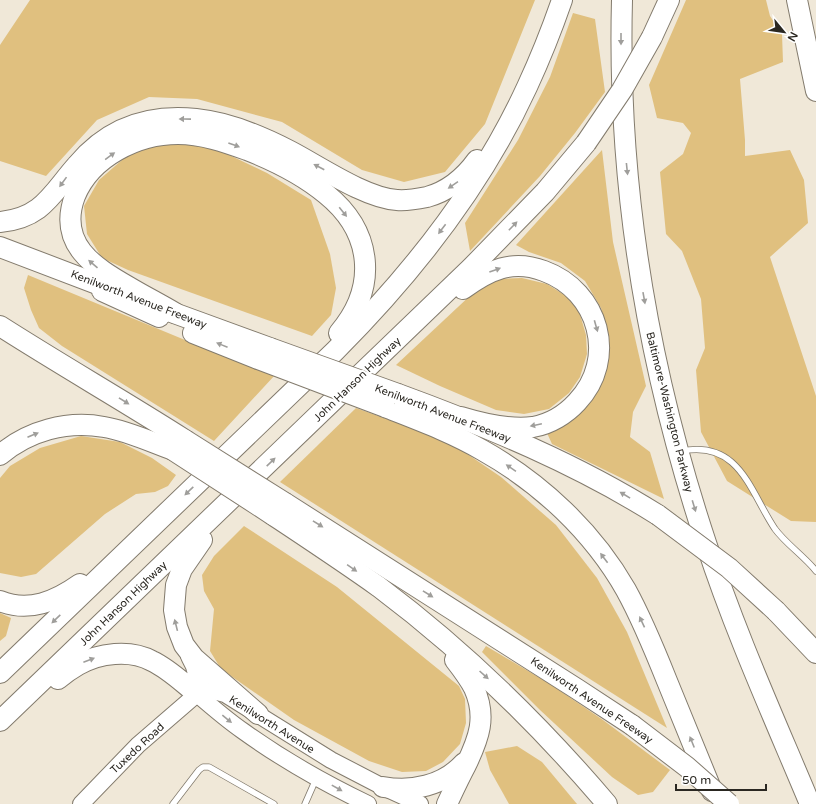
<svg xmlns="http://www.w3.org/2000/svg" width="816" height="804" font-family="'Varela Round',sans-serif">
  <rect width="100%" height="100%" fill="#f0e8d8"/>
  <g fill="#e0c07f">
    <path d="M 30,0 L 535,0 L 485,124 L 445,172 L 404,182 L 362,170 L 282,122 L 197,99 L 149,97 L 97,120 L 46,176 L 0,161 L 0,45 Z"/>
    <path d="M 686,0 L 766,0 L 770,16 L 782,34 L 783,62 L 740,79 L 745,140 L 745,156 L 790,150 L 804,180 L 808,223 L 770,257 L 816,396 L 816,522 L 791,521 L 727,481 L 701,432 L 696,370 L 705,348 L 701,299 L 682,251 L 666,234 L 660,172 L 683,154 L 691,133 L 683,123 L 657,118 L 649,85 Z"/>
    <path d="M 573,13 L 595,19 L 605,92 L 575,133 L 540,176 L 470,251 L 465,223 L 518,140 L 550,77 Z"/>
    <path d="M 184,142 L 223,152 L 267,173 L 311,200 L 330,254 L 336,288 L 331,315 L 312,336 L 128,270 L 102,258 L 87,234 L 84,206 L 99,180 L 130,153 L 157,146 Z"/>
    <path d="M 602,150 L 613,242 L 646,386 L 633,412 L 630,437 L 650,452 L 664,499 L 552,444 L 547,433 L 564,424 L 588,404 L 605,372 L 609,336 L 601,308 L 585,281 L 561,263 L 529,252 L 516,245 Z"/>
    <path d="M 28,275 L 214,352 L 275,375 L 214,441 L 62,346 L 39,328 L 31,310 L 24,288 Z"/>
    <path d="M 522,278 L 547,284 L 566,296 L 579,311 L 586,335 L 587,354 L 580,377 L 569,393 L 549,409 L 524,414 L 496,410 L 440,386 L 396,365 L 474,292 L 499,279 Z"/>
    <path d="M 356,408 L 409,427 L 457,447 L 501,477 L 556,525 L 597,578 L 627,632 L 667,728 L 280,482 Z"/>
    <path d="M 81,436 L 120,442 L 152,458 L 176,475 L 168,486 L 155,492 L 136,494 L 105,514 L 36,574 L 21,577 L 0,573 L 0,478 L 10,466 L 40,448 Z"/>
    <path d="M 244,526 L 337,587 L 459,686 L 465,699 L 466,723 L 460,744 L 443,762 L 426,771 L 402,772 L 369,761 L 294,720 L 221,669 L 210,651 L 214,609 L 204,591 L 202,575 L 214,556 Z"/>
    <path d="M 0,613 L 11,618 L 6,636 L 0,641 Z"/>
    <path d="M 486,646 L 550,684 L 603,720 L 670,770 L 653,792 L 638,795 L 612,777 L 540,710 L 482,652 Z"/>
    <path d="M 517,746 L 542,762 L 577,804 L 509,804 L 490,770 L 485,752 Z"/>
  </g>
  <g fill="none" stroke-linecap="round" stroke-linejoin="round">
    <g stroke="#837b6d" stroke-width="7">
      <g id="service">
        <path d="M 682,451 C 740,440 750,492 775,529 C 786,544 804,556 816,571"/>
        <path d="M 173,804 L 199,770 L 203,767 L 209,767 L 274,804"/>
        <path d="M 305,804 L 316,779"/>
      </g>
    </g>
    <g stroke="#837b6d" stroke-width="18">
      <g id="secondary">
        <path d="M 197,694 C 212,707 227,720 243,731 C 282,759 324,783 368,804"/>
        <path d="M 81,804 L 138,745 L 197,694 C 207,690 215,691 225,694 L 331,760 L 383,787 L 420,804"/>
      </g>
    </g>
    <g stroke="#837b6d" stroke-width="22">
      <g id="motorway">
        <path d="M 622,0 C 617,185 648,368 706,543 C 735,632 774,718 810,804"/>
        <path d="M 797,0 L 816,91"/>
        <path d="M 652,37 L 669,0"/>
        <path d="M 0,222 C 43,218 52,193 77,165 C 108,128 148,114 196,119 C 228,122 261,136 290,151 C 319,166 365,198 397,200 C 407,201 417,199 427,197 C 449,191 464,178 477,160"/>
        <path d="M 0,247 L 118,292"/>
        <path d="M 102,291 L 159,317"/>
        <path d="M 163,309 L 270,348"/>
        <path d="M 175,313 C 160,304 144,296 129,287 C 94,267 57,244 75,196 C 91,157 137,134 178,134 C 202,134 225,142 247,150 C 275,161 303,175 326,194 C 373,232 378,287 339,333"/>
        <path d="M 0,326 C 61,365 124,401 185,440"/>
        <path d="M 193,333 L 258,359"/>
        <path d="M 398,394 C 488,427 577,464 658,515"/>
        <path d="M 385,407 C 418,420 451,432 482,450 C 541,483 593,532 626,590 C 642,619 655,651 667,681 C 682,718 697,755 712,791"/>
        <path d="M 461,417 C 484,424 509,430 533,427 C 550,424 566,414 577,402 C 618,359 599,291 544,271 C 512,259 489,270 463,289"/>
        <path d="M 0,455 C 28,431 67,420 104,427 C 128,431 151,442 173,450"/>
        <path d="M 285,503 L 577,689 L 632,725"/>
        <path d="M 273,515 C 309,539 344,562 379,587 C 463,650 539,724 607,804"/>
        <path d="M 202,540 L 182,569 L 176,585 L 174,610 L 177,627 L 184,645 L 194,658 L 258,714"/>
        <path d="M 0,601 C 29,613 56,601 80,584"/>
        <path d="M 776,611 L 816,653"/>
        <path d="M 0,673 L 335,351 C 412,274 481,187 527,87 C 540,59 552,29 562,0"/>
        <path d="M 58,679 C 64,674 71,669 78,665 C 99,653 130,649 152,661 C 169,669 183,683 197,694 C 201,681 199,669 191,656"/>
        <path d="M 0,721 L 471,268 L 545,192 L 586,143"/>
        <path d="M 383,787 C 412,792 443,786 464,763"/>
        <path d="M 447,804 C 453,791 459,778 466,765 C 479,738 487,717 474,688 C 469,678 462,669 455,660"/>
      </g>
    </g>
    <use href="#service" stroke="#fff" stroke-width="5.5"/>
    <use href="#secondary" stroke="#fff" stroke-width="16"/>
    <use href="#motorway" stroke="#fff" stroke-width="20"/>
    <g stroke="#837b6d" stroke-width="22" stroke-linecap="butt">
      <g id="motorway-bridge">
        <path d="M 586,143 L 622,90 L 652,37"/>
        <path d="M 270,348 L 398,394"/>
        <path d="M 258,359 L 385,407"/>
        <path d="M 185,440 L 285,503"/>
        <path d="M 173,450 L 273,515"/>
        <path d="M 658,515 L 729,568 L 776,611"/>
        <path d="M 632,725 L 687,767 L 729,804"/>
      </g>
    </g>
    <use href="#motorway-bridge" stroke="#fff" stroke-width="20"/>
  </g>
  <defs><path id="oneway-solid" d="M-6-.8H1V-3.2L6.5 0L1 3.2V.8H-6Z"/></defs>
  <g fill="#9f9e9b">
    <use href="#oneway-solid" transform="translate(621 39) rotate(90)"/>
    <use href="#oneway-solid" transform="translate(185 119) rotate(-179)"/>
    <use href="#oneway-solid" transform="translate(234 145) rotate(20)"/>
    <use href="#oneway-solid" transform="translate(110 156) rotate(-36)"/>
    <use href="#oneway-solid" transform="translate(319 167) rotate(-152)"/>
    <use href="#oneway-solid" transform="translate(627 169) rotate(84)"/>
    <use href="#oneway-solid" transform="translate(63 182) rotate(126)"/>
    <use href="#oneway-solid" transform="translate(453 185) rotate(146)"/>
    <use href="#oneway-solid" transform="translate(343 212) rotate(51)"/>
    <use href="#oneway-solid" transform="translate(513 226) rotate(-46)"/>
    <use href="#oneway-solid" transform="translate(442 229) rotate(127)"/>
    <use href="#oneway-solid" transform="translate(93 264) rotate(-139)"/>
    <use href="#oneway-solid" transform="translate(495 270) rotate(-20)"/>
    <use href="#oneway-solid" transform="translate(644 298) rotate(80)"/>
    <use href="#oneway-solid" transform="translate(596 326) rotate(74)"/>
    <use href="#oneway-solid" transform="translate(222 345) rotate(-158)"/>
    <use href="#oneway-solid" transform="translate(124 401) rotate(32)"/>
    <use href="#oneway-solid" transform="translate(536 425) rotate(168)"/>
    <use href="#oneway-solid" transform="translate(33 435) rotate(-23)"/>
    <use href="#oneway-solid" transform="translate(271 462) rotate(-44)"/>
    <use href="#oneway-solid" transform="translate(511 468) rotate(-146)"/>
    <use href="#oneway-solid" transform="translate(189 491) rotate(136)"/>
    <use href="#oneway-solid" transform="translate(625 495) rotate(-149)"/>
    <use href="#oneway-solid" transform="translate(694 506) rotate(73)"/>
    <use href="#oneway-solid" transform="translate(318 524) rotate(32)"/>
    <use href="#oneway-solid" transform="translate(604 558) rotate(-127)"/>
    <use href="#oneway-solid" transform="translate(352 568) rotate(35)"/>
    <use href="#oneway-solid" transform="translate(428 594) rotate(32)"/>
    <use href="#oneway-solid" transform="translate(56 619) rotate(136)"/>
    <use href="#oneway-solid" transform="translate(642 622) rotate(-115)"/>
    <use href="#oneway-solid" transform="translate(176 625) rotate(-104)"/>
    <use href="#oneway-solid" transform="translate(89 660) rotate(-21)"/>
    <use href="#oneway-solid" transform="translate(484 675) rotate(42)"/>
    <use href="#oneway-solid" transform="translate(227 719) rotate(39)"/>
    <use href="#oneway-solid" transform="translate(692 742) rotate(-112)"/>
    <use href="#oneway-solid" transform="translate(337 788) rotate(29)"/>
  </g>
  <g text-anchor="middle" stroke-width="4" stroke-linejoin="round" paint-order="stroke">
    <g font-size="11" fill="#2a2721" stroke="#fff">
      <text transform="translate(139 299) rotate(21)" y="4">Kenilworth Avenue Freeway</text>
      <text transform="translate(357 379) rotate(-44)" y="4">John Hanson Highway</text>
      <text transform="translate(670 412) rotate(76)" y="4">Baltimore-Washington Parkway</text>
      <text transform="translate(443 413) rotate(21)" y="4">Kenilworth Avenue Freeway</text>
      <text transform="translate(123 603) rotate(-44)" y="4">John Hanson Highway</text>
      <text transform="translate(592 700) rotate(34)" y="4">Kenilworth Avenue Freeway</text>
      <text transform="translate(272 724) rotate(32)" y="4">Kenilworth Avenue</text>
      <text transform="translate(137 748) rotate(-43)" y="4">Tuxedo Road</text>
    </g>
  </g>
  <g transform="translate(784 32) rotate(119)" stroke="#ffffff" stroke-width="3" paint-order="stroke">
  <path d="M0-3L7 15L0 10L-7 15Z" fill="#2a2721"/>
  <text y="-6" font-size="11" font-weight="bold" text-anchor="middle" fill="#2a2721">N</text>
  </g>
  <path d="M676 784v6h90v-6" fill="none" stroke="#2a2721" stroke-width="2"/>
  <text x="682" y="784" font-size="12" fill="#2a2721" stroke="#ffffff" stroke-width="3" paint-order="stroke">50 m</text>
</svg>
